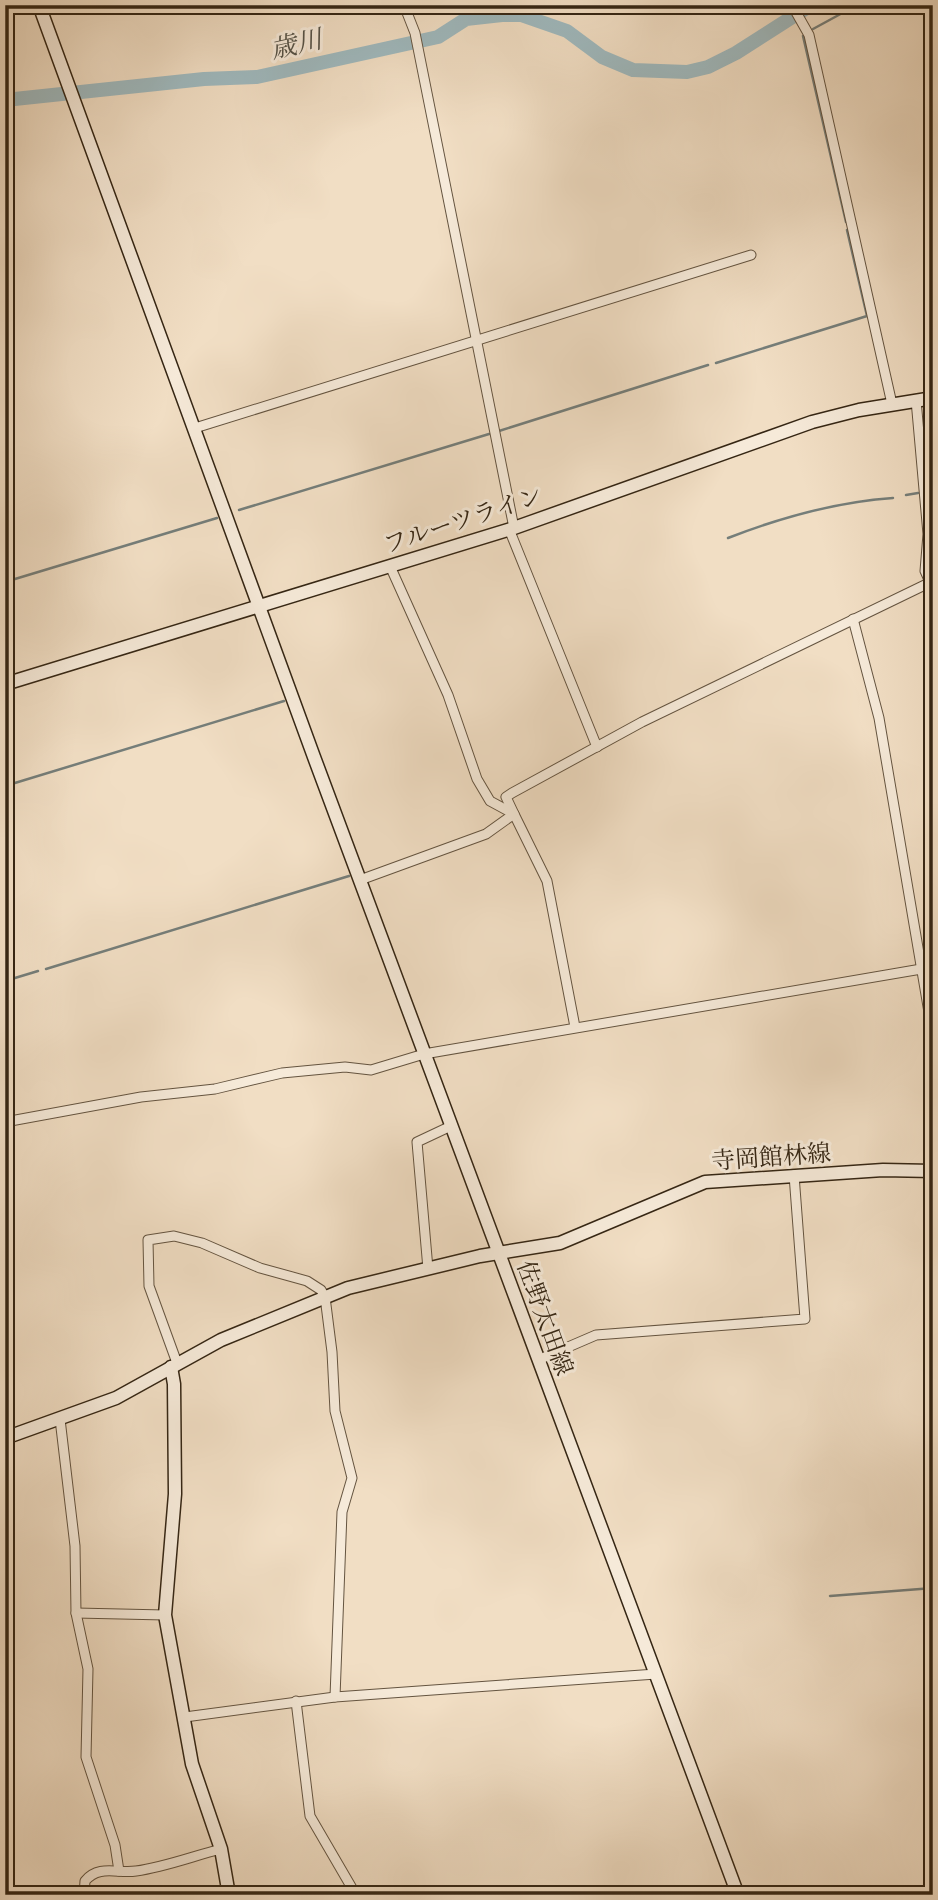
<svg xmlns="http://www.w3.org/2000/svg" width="938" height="1900" font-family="Alegreya,'Noto Serif JP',serif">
  <rect width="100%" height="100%" fill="#f1dec4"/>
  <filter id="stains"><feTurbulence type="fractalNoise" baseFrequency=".00286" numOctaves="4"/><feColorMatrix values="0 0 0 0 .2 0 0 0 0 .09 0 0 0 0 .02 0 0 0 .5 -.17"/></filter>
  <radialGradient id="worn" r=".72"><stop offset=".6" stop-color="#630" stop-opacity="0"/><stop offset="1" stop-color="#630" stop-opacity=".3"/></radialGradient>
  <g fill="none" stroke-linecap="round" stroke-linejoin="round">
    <g stroke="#757e7a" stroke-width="2.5">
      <path d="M 813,29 L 857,5"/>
      <path d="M 803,36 L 846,222"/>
      <path d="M 716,363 L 867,316 L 847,230"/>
      <path d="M 499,431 L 708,365"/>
      <path d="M 932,492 L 933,492"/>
      <path d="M 906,495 L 918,493"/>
      <path d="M 239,510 L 489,434"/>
      <path d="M 728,538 C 782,517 835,502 893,498"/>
      <path d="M 5,582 L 217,518"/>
      <path d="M 5,786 L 284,701"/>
      <path d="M 46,969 L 349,876"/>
      <path d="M 5,981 L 38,971"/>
      <path d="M 830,1596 L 933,1588"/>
    </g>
    <path stroke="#9fb9be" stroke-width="14" d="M 5,100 L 204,79 L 257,77 L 438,37 L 466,19 L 502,15 L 521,15 L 567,31 L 602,57 L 633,70 L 687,72 L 708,67 L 736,53 L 811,5"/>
    <g stroke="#645440" stroke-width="11">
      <g id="street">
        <path d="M 404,5 L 415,33 L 514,528"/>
        <path d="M 792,5 L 809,35 L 892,404"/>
        <path d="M 916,400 L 928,534 L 925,571 L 930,582"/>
        <path d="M 195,428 L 751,255"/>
        <path d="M 509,529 L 597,747"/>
        <path d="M 390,566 L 448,695 L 477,779 L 490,801 L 514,814 L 547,881 L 575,1027"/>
        <path d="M 853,619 L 879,718 L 933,1036"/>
        <path d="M 360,880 L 486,834 L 514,814 L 506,797 L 512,793 L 642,722 L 933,581"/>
        <path d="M 5,1122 L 141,1097 L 215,1089 L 282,1073 L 345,1067 L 371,1070 L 424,1054 L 933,967"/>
        <path d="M 428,1269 L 417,1142 L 451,1126"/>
        <path d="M 538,1360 L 596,1335 L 805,1319 L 794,1175"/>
        <path d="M 177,1363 L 149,1286 L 148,1240 L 174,1236 L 202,1243 L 260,1268 L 307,1281 L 321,1290 L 325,1297 L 332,1352 L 335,1411 L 352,1478 L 342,1512 L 335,1697"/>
        <path d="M 60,1419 L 75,1546 L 76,1613 L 88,1669 L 86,1757 L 115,1845 L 119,1871"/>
        <path d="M 76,1613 L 165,1615"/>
        <path d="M 296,1701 L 310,1816 L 356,1895"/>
        <path d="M 185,1717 L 335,1697 L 656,1674"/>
        <path d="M 84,1895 L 85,1881 C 99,1864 118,1874 136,1871 C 165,1867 193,1856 221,1849"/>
      </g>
    </g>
    <g stroke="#352614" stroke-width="15">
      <g id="secondary">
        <path d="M 39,5 L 314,757 L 738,1895"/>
        <path d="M 5,684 L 514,528 L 812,422 L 859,410 L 933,398"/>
        <path d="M 171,1367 L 174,1384 L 175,1494 L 165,1615 L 192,1764 L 221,1849 L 229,1895"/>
        <path d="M 5,1438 L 116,1398 L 221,1340 L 348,1288 L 480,1256 L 560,1243 L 705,1182 L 883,1170 L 933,1171"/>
      </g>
    </g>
    <use href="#street" stroke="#f6ead9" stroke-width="9"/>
    <use href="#secondary" stroke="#f6ead9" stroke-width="12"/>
  </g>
  <g text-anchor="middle" stroke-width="6" stroke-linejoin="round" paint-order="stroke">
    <g font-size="24" fill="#352614" stroke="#f6ead9">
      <text transform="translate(463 520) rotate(-18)" y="8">フルーツライン</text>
      <text transform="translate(771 1157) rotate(-4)" y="8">寺岡館林線</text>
      <text transform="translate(545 1318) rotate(70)" y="8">佐野太田線</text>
    </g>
    <g font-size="26" font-style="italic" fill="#555247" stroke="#f6ead9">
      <text transform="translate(296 44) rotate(-13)" y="9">歳川</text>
    </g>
  </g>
  <rect width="938" height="1900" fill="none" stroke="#f1dec4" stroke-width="28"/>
  <rect x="7" y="7" width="924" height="1886" fill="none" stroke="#352614" stroke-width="3.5"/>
  <rect x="14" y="14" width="910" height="1872" fill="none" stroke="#352614" stroke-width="2"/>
  <rect width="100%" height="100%" filter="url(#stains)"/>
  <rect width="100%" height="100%" fill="url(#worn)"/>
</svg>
